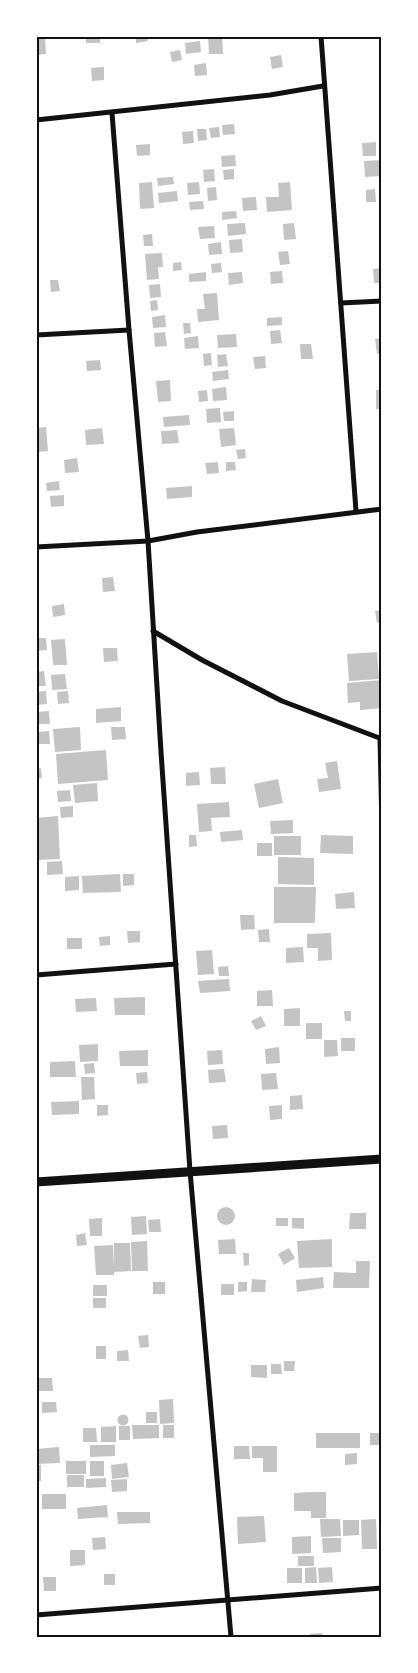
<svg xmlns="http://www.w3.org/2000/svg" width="418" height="1673" font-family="'Varela Round',sans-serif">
  <rect width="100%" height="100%" fill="#fff"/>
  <g fill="#c4c4c4">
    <path d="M 36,36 L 45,36 L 46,54 L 36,55 Z"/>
    <rect x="86" y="36" width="14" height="7"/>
    <path d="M 136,36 L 147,36 L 148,41 L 136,43 Z"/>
    <path d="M 208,36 L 222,36 L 223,54 L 209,54 Z"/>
    <path d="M 200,41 L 201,52 L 186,54 L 185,43 Z"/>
    <path d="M 180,50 L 182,60 L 172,62 L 170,52 Z"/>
    <path d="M 281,55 L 283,67 L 272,69 L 270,57 Z"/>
    <path d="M 206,63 L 207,75 L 195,76 L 194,65 Z"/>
    <path d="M 104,67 L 104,80 L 92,81 L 91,68 Z"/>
    <path d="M 234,124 L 235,134 L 223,135 L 222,125 Z"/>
    <path d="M 219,127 L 220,137 L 211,138 L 209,128 Z"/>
    <path d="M 197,129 L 206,129 L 207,140 L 198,141 Z"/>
    <path d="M 193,131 L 194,143 L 183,144 L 182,132 Z"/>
    <path d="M 376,142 L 376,156 L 363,156 L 362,143 Z"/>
    <path d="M 150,144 L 150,155 L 137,156 L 136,145 Z"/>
    <path d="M 235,155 L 236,166 L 222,167 L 221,156 Z"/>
    <path d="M 382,160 L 382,176 L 365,177 L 364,161 Z"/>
    <path d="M 214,169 L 215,181 L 204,182 L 203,170 Z"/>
    <path d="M 234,169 L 234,179 L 224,180 L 223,170 Z"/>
    <path d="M 173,177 L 174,184 L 158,186 L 157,178 Z"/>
    <path d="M 152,182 L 154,208 L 140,209 L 139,183 Z"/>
    <path d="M 199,182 L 200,194 L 188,195 L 187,183 Z"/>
    <path d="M 290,182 L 292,210 L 267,212 L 266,197 L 279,197 L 278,183 Z"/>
    <path d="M 216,187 L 217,200 L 208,201 L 207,188 Z"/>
    <path d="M 375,189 L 376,202 L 366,202 L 366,190 Z"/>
    <path d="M 177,191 L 178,201 L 159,203 L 158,193 Z"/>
    <path d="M 256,197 L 257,210 L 243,211 L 242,198 Z"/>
    <path d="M 203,201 L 204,209 L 190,210 L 189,202 Z"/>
    <path d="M 236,211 L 237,218 L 222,220 L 222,212 Z"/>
    <path d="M 245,223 L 246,234 L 228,236 L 227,224 Z"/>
    <path d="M 294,223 L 296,239 L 284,240 L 283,224 Z"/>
    <path d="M 214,226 L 215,238 L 200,239 L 198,227 Z"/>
    <path d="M 152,234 L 153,246 L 144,246 L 143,235 Z"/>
    <path d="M 242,239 L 243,252 L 230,253 L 229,240 Z"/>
    <path d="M 221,242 L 222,254 L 209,255 L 208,244 Z"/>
    <path d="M 288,251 L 290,264 L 280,265 L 278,252 Z"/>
    <path d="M 162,253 L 163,267 L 158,267 L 159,279 L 147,280 L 145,254 Z"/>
    <path d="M 181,262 L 182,270 L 173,271 L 173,263 Z"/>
    <path d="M 221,263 L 222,272 L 212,273 L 211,264 Z"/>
    <path d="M 382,268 L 382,283 L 374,283 L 373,269 Z"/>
    <path d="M 282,271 L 283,283 L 271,284 L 270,272 Z"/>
    <path d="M 206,272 L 206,281 L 189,282 L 189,274 Z"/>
    <path d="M 242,272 L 243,283 L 229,285 L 228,273 Z"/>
    <path d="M 50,280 L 58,280 L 60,291 L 51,292 Z"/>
    <path d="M 160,284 L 161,297 L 150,298 L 149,285 Z"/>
    <path d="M 217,293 L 219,320 L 198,322 L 197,309 L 205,309 L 203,294 Z"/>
    <path d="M 157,300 L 158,310 L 151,311 L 150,301 Z"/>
    <path d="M 165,315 L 166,327 L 153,328 L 152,317 Z"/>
    <path d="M 282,317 L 282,325 L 267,326 L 267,318 Z"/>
    <path d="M 183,323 L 190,323 L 191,333 L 184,334 Z"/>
    <path d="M 280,330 L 282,343 L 271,344 L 270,331 Z"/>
    <path d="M 165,332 L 167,346 L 155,347 L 154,333 Z"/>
    <path d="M 236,334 L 237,347 L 218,348 L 217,335 Z"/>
    <path d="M 198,336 L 199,348 L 185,349 L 184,338 Z"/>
    <path d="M 382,338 L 382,353 L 377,354 L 375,339 Z"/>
    <path d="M 300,344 L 311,344 L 313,359 L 301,359 Z"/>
    <path d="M 211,353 L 212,365 L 204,366 L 203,354 Z"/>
    <path d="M 226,354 L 228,366 L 218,367 L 217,355 Z"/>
    <path d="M 265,356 L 266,368 L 255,369 L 253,357 Z"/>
    <path d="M 100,360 L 101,370 L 87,371 L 86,361 Z"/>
    <path d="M 228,370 L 229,379 L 213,381 L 212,372 Z"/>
    <path d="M 170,380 L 171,401 L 158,402 L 156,381 Z"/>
    <path d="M 226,387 L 227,400 L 213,401 L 212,389 Z"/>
    <path d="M 207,390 L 208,401 L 199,402 L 198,391 Z"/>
    <rect x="376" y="390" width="6" height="19"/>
    <path d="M 220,408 L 221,422 L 207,423 L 206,409 Z"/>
    <path d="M 234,411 L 234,421 L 224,421 L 223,412 Z"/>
    <path d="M 189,415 L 190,425 L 164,427 L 163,417 Z"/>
    <path d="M 46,427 L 48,451 L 37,452 L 36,428 Z"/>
    <path d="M 102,428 L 104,444 L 86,445 L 85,430 Z"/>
    <path d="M 234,428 L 236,445 L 221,447 L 219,429 Z"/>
    <path d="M 177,430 L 179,443 L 162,444 L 161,431 Z"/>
    <path d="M 245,449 L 246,458 L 238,459 L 236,450 Z"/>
    <path d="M 77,458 L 79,472 L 65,473 L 64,460 Z"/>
    <path d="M 218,462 L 219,473 L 207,474 L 205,463 Z"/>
    <path d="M 226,462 L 235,462 L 236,470 L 226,471 Z"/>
    <path d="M 59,481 L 60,490 L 47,491 L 46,483 Z"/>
    <path d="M 192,486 L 192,497 L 167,499 L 166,488 Z"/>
    <path d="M 64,495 L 64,506 L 51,507 L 50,496 Z"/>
    <path d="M 113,577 L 115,591 L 103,592 L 102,578 Z"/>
    <path d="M 64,604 L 65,615 L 53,617 L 52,606 Z"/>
    <path d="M 382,610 L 382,622 L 377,623 L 375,611 Z"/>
    <path d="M 36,638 L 46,638 L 47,650 L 36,651 Z"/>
    <path d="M 65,639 L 67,665 L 53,665 L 51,640 Z"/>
    <path d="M 103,648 L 117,648 L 118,661 L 104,662 Z"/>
    <path d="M 377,652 L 379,679 L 349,681 L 347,654 Z"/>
    <path d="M 44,671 L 46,686 L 36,686 L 36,672 Z"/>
    <path d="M 65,674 L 67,689 L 52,690 L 51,675 Z"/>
    <path d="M 382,680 L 382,708 L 360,710 L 360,702 L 348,703 L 347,683 Z"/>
    <path d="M 46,691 L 47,704 L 36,705 L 36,692 Z"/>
    <path d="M 68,691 L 69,703 L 58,704 L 57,692 Z"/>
    <path d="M 121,707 L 121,721 L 96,723 L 96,709 Z"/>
    <path d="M 49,711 L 50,724 L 39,724 L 37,712 Z"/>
    <path d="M 80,727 L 81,750 L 55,752 L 53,729 Z"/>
    <path d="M 111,727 L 125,727 L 126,739 L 112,740 Z"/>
    <path d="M 49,731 L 50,744 L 39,744 L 38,732 Z"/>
    <path d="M 106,750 L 108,780 L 58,784 L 56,754 Z"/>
    <path d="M 337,761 L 341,789 L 319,792 L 317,779 L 328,778 L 325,763 Z"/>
    <path d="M 225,767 L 226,784 L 211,784 L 210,768 Z"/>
    <path d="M 41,768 L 42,778 L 36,779 L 36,769 Z"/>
    <path d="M 199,772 L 200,785 L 186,786 L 186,773 Z"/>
    <path d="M 278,779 L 283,803 L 259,808 L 254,784 Z"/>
    <path d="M 97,783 L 98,801 L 75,803 L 73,785 Z"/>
    <path d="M 70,790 L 71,801 L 58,802 L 57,791 Z"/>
    <path d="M 229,802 L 230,817 L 211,818 L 212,831 L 199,832 L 197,804 Z"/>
    <path d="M 73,806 L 73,817 L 61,818 L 60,807 Z"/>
    <path d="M 58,816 L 60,859 L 36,860 L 36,818 Z"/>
    <path d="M 293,820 L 293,833 L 271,834 L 270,821 Z"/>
    <path d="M 242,830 L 243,840 L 221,842 L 220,832 Z"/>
    <path d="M 189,835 L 196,835 L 197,846 L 189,847 Z"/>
    <path d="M 321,835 L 353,836 L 353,854 L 320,853 Z"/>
    <rect x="274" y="836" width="27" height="19"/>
    <rect x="257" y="843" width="15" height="13"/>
    <path d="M 278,857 L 314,858 L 314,885 L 278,884 Z"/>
    <path d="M 62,861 L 63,874 L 47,875 L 47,862 Z"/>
    <path d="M 120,874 L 121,892 L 83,893 L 82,876 Z"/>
    <path d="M 123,874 L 134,874 L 134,885 L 123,886 Z"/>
    <path d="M 79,876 L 79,890 L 65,891 L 65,877 Z"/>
    <path d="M 274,887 L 316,887 L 315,923 L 274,923 Z"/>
    <path d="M 354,892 L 355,908 L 336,909 L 335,894 Z"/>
    <path d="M 240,915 L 254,915 L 255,929 L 241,930 Z"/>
    <path d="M 269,929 L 270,942 L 259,942 L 258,930 Z"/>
    <path d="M 127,931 L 140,931 L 140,942 L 128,943 Z"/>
    <path d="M 331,933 L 332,960 L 318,961 L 318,948 L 307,948 L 307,934 Z"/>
    <path d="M 110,936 L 110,945 L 100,946 L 99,937 Z"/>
    <rect x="67" y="938" width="15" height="11"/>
    <path d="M 303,947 L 304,962 L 286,963 L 286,948 Z"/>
    <path d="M 212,950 L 214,974 L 198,975 L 196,951 Z"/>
    <path d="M 228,966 L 229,976 L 219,976 L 218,967 Z"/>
    <path d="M 229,979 L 230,991 L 200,993 L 198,981 Z"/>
    <path d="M 272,990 L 273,1006 L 257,1006 L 257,991 Z"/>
    <path d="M 145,997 L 145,1015 L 115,1015 L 114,998 Z"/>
    <path d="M 96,998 L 97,1011 L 76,1012 L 75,999 Z"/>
    <path d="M 300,1008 L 300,1026 L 284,1026 L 284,1009 Z"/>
    <path d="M 344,1011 L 351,1011 L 351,1021 L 345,1021 Z"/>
    <path d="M 261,1016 L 266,1026 L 256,1030 L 251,1021 Z"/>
    <rect x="306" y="1023" width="16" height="16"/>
    <rect x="341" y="1038" width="14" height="13"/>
    <path d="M 324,1040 L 337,1040 L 338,1056 L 324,1057 Z"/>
    <path d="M 98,1044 L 98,1061 L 80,1062 L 79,1045 Z"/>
    <path d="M 279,1047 L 280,1063 L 266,1064 L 265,1049 Z"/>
    <path d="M 148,1050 L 148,1066 L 120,1066 L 119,1051 Z"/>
    <path d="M 222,1050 L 223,1064 L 208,1065 L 207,1051 Z"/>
    <path d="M 75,1061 L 76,1077 L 50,1077 L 50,1062 Z"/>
    <path d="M 94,1063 L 95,1073 L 85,1074 L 84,1064 Z"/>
    <path d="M 224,1069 L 226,1082 L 209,1083 L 208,1070 Z"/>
    <path d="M 147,1072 L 148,1083 L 137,1084 L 136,1073 Z"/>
    <path d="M 276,1073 L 278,1089 L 262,1090 L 261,1074 Z"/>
    <path d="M 81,1077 L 94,1077 L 95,1099 L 82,1100 Z"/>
    <path d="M 302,1095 L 303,1109 L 290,1110 L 290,1096 Z"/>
    <path d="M 79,1101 L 79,1114 L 52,1115 L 51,1102 Z"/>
    <path d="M 97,1105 L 108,1105 L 108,1115 L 97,1116 Z"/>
    <path d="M 282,1105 L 282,1119 L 270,1120 L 269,1106 Z"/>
    <path d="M 227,1125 L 228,1138 L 213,1139 L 212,1126 Z"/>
    <circle cx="226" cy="1216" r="9"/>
    <path d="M 350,1213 L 366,1213 L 366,1229 L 349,1229 Z"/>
    <path d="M 146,1216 L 147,1234 L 132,1235 L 131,1217 Z"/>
    <path d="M 102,1218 L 102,1236 L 90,1236 L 89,1219 Z"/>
    <rect x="276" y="1218" width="12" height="8"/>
    <path d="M 292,1218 L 304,1218 L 304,1229 L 292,1228 Z"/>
    <path d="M 160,1219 L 161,1232 L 149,1232 L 148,1220 Z"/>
    <path d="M 85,1233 L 87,1245 L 77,1246 L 76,1235 Z"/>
    <path d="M 235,1239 L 236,1254 L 219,1254 L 218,1240 Z"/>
    <path d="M 332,1239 L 332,1267 L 299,1268 L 297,1241 Z"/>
    <path d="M 147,1241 L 148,1271 L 132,1271 L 131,1242 Z"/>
    <path d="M 114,1243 L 130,1243 L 131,1271 L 114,1272 L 114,1275 L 96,1275 L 94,1246 L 113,1245 L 114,1268 Z"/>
    <path d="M 289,1248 L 295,1258 L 284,1265 L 278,1254 Z"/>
    <path d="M 243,1253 L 249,1253 L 249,1265 L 244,1266 Z"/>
    <path d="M 356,1261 L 370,1261 L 369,1288 L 333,1288 L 334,1272 L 356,1273 Z"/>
    <path d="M 323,1277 L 324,1288 L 297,1292 L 296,1280 Z"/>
    <path d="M 252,1279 L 266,1280 L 265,1292 L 251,1292 Z"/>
    <rect x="153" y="1282" width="12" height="12"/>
    <path d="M 238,1282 L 247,1282 L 247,1291 L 238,1292 Z"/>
    <rect x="221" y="1284" width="13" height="11"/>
    <rect x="93" y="1285" width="14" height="11"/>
    <rect x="93" y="1298" width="13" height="10"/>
    <path d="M 148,1335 L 149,1347 L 140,1348 L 138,1336 Z"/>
    <rect x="96" y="1346" width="10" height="13"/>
    <path d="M 128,1350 L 129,1361 L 117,1361 L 117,1351 Z"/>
    <path d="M 284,1361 L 295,1361 L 294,1371 L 284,1371 Z"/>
    <path d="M 271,1364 L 281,1364 L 282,1374 L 271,1374 Z"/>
    <path d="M 251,1365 L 267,1365 L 267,1378 L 251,1377 Z"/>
    <path d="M 36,1378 L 52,1378 L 53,1391 L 37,1391 Z"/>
    <path d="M 173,1399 L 174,1423 L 160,1424 L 159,1400 Z"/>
    <path d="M 42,1402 L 56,1402 L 57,1412 L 42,1413 Z"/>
    <rect x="146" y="1412" width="11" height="11"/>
    <circle cx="123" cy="1420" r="5.5"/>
    <path d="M 132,1425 L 159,1425 L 159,1438 L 133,1439 Z"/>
    <rect x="163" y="1425" width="11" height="13"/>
    <path d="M 116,1426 L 116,1442 L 101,1442 L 101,1427 Z"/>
    <rect x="119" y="1426" width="11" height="14"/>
    <path d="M 83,1428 L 96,1428 L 97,1442 L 83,1442 Z"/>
    <rect x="316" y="1433" width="44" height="15"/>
    <rect x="370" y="1433" width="12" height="12"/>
    <path d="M 90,1445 L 115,1445 L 115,1456 L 90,1457 Z"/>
    <path d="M 234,1446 L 249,1446 L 250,1459 L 234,1459 Z"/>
    <path d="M 252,1446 L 277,1446 L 277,1472 L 263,1472 L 263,1458 L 252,1458 Z"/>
    <path d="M 59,1447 L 60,1463 L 36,1464 L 36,1449 Z"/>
    <path d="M 357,1453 L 357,1464 L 345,1465 L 345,1454 Z"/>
    <rect x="66" y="1461" width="20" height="13"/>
    <rect x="90" y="1461" width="14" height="15"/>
    <path d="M 127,1463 L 129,1477 L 112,1479 L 111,1465 Z"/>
    <rect x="36" y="1465" width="5" height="16"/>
    <rect x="67" y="1475" width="17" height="12"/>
    <path d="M 106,1478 L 106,1487 L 86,1488 L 86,1479 Z"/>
    <path d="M 127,1479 L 127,1491 L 112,1492 L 111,1480 Z"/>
    <path d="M 311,1492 L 326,1492 L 326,1518 L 311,1518 L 311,1511 L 294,1511 L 294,1493 Z"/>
    <rect x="42" y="1494" width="24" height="15"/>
    <path d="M 107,1505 L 108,1517 L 78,1519 L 77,1508 Z"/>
    <path d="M 117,1512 L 150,1512 L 150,1523 L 118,1524 Z"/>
    <path d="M 264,1516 L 266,1542 L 238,1544 L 237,1517 Z"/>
    <path d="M 320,1519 L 340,1519 L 341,1536 L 321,1537 Z"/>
    <path d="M 376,1519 L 377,1549 L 362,1549 L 361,1520 Z"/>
    <path d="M 343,1520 L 359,1520 L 359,1535 L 343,1536 Z"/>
    <path d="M 311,1536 L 311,1553 L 292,1554 L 292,1537 Z"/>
    <path d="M 105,1537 L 106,1549 L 93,1550 L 92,1538 Z"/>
    <path d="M 322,1538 L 341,1538 L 341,1552 L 323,1553 Z"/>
    <path d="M 70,1550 L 85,1550 L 85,1565 L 70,1566 Z"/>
    <rect x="298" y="1556" width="16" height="10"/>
    <path d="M 316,1567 L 317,1583 L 305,1583 L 305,1568 Z"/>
    <path d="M 332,1567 L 333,1582 L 319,1583 L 318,1568 Z"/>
    <rect x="287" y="1568" width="15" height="15"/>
    <rect x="104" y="1574" width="11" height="11"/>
    <path d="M 43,1577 L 56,1577 L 56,1591 L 44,1591 Z"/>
    <path d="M 322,1633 L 323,1637 L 310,1637 L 310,1634 Z"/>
  </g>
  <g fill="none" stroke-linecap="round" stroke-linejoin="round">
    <g stroke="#111" stroke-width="5">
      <path d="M 321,36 L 356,511"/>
      <path d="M 112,113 L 129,330 L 148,541 L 161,752 L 190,1171 L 231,1637"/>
      <path d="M 36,120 L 270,95 L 323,86"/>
      <path d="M 341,303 L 382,301"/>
      <path d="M 36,335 L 129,330"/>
      <path d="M 36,547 L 148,541 L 197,532 L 382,509"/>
      <path d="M 153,631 L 202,660 L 282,701 L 382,739"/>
      <path d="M 380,737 L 382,831"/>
      <path d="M 36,975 L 176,964"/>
      <path d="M 36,1615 L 382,1588"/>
    </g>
    <path stroke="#111" stroke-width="9" d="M 36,1182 L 382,1159"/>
  </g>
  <rect width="418" height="1673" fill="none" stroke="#ffffff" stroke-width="75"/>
  <rect x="38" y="38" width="342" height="1598" fill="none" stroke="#111" stroke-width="2"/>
</svg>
